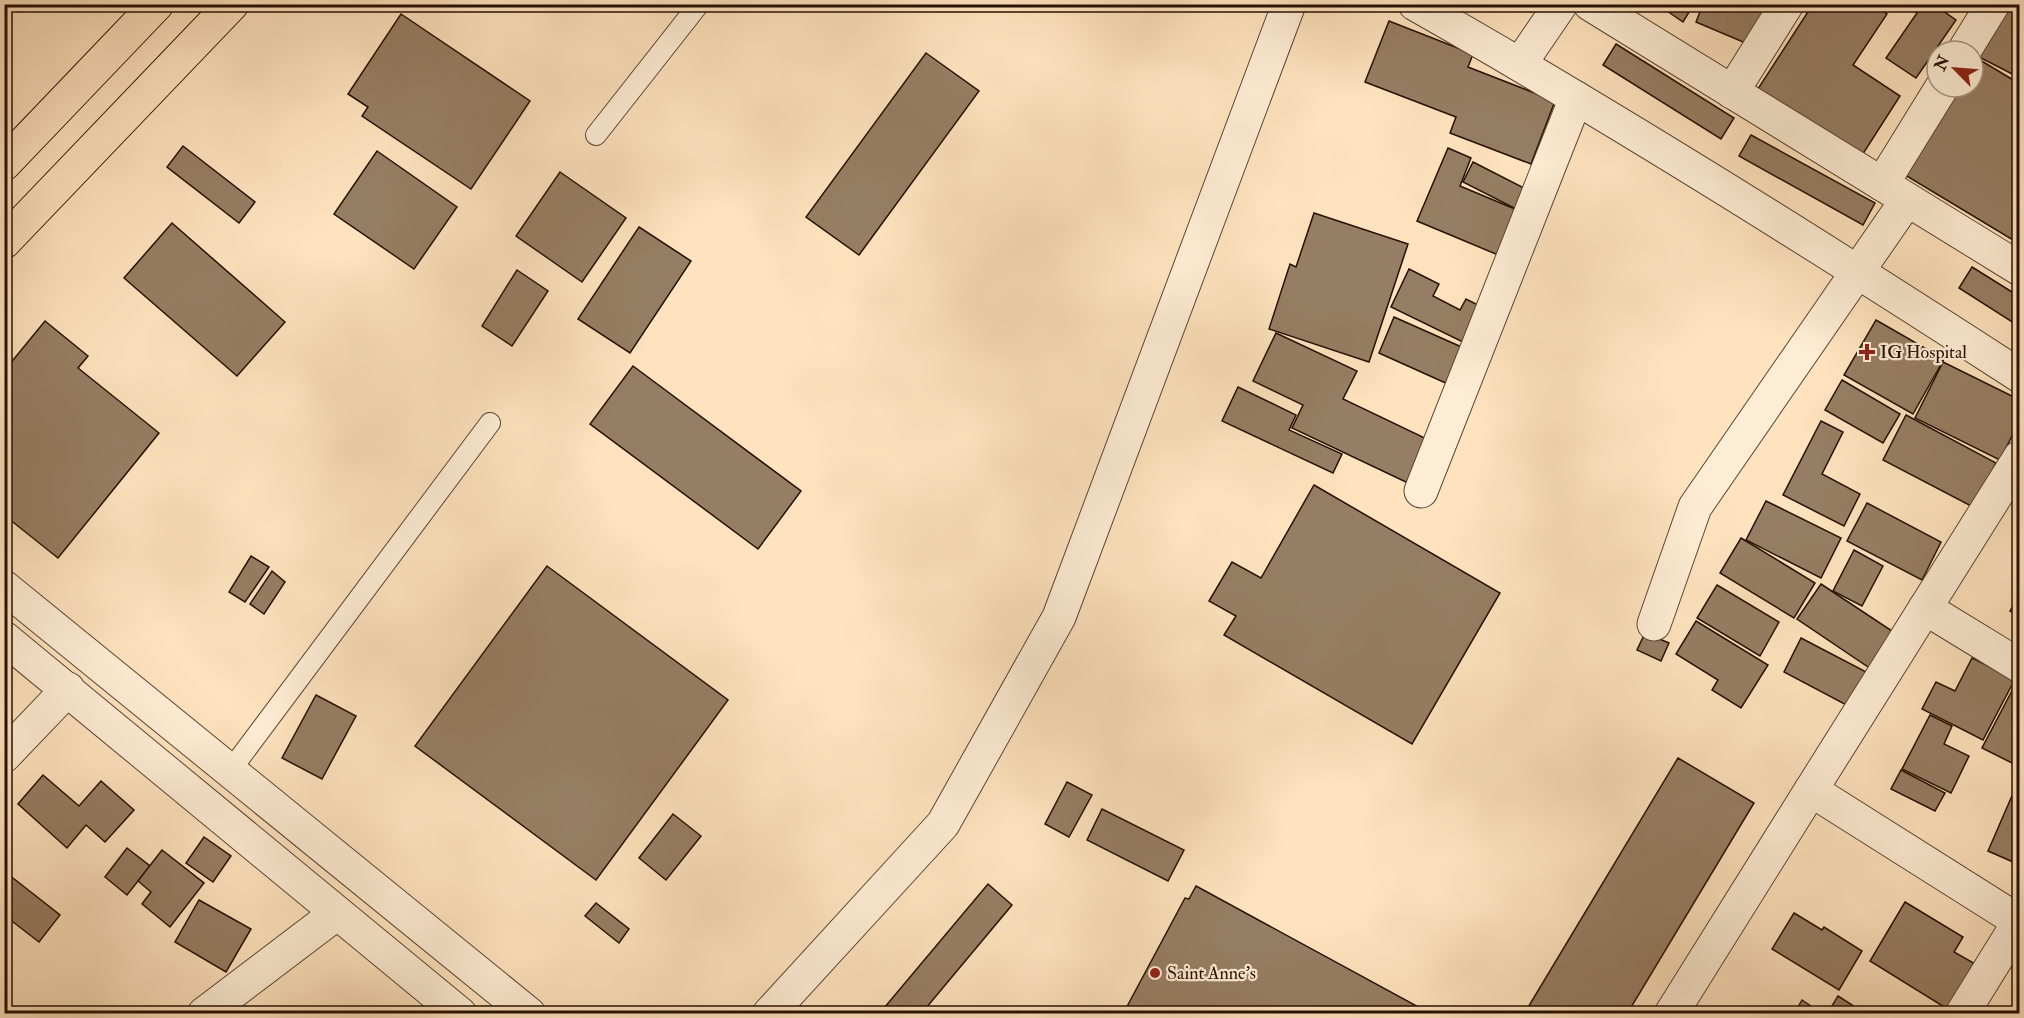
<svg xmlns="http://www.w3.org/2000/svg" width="2024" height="1018" font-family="'IM FELL Double Pica',serif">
  <rect width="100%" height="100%" fill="#fee3be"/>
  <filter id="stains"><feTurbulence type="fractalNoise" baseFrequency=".00333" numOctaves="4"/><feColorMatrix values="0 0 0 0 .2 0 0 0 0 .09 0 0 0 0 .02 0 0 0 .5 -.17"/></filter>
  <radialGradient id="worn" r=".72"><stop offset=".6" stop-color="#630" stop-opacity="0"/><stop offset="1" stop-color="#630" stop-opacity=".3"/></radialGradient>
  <g fill="#967e64" stroke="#261002" stroke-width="1.5">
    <path d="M 1517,4 L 1535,4 L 1531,12 Z"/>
    <path d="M 1657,4 L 1694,4 L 1683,22 Z"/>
    <path d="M 1703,4 L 1774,4 L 1755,47 L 1696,22 Z"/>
    <path d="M 1813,4 L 1873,4 L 1887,14 L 1853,65 L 1900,96 L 1859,160 L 1756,92 Z"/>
    <path d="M 1905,4 L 1933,4 L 1956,20 L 1916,78 L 1886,58 L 1917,13 Z"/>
    <path d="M 2011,4 L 2020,4 L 2020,78 L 1979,57 Z"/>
    <path d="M 401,14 L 530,101 L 471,189 L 362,116 L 368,107 L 348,94 Z"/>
    <path d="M 1389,21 L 1473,54 L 1468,67 L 1555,101 L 1531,164 L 1450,133 L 1456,117 L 1365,82 Z"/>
    <path d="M 1616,44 L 1734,118 L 1721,139 L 1603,65 Z"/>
    <path d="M 926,53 L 979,91 L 859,255 L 806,217 Z"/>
    <path d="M 1975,57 L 2020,84 L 2020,229 L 2013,240 L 1905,175 L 1958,87 L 1973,87 L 1973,61 Z"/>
    <path d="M 1751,135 L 1875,203 L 1863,225 L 1739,156 Z"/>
    <path d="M 183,146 L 255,202 L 239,223 L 167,167 Z"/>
    <path d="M 1448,148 L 1471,158 L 1460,186 L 1522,212 L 1503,257 L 1417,221 Z"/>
    <path d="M 377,151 L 457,207 L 414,269 L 334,214 Z"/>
    <path d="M 1473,162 L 1526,189 L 1516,209 L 1463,182 Z"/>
    <path d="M 560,172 L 626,218 L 582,282 L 516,236 Z"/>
    <path d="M 1314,213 L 1408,244 L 1369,362 L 1269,329 L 1290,264 L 1296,267 Z"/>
    <path d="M 172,223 L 285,322 L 237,376 L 124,278 Z"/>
    <path d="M 639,227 L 691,261 L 630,353 L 578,319 Z"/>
    <path d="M 1972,267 L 2020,297 L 2020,327 L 1959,288 Z"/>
    <path d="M 1409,269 L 1439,284 L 1433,296 L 1460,310 L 1466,299 L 1482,307 L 1465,343 L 1391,307 Z"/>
    <path d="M 517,270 L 548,291 L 512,346 L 482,326 Z"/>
    <path d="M 1394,317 L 1466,349 L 1450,385 L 1379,353 Z"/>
    <path d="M 1876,320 L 1944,359 L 1913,414 L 1844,375 Z"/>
    <path d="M 45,321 L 88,356 L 78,368 L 159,433 L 58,558 L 4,515 L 4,371 Z"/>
    <path d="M 1276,333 L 1357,371 L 1343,399 L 1429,440 L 1408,483 L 1292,428 L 1303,405 L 1253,381 Z"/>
    <path d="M 1943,362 L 2020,400 L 2020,420 L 2000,460 L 1915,418 Z"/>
    <path d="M 633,366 L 801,491 L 758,549 L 590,424 Z"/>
    <path d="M 1842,380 L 1900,414 L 1883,443 L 1825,410 Z"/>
    <path d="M 1238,387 L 1296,415 L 1289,430 L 1342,454 L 1333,473 L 1222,421 Z"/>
    <path d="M 1906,415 L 1996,463 L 1973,507 L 1883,460 Z"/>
    <path d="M 1821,421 L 1843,432 L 1822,474 L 1860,494 L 1844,526 L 1783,495 Z"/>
    <path d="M 1314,485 L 1500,593 L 1412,744 L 1224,635 L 1236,616 L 1209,601 L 1232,562 L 1261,578 Z"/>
    <path d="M 1766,501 L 1841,538 L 1821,578 L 1746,540 Z"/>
    <path d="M 1867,503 L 1941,542 L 1922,580 L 1847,541 Z"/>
    <path d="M 1741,538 L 1815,583 L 1794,618 L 1720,573 Z"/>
    <path d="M 1854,550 L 1883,566 L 1862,606 L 1833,591 Z"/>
    <path d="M 251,556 L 269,567 L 245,602 L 229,592 Z"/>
    <path d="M 547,566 L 728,700 L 596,880 L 415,746 Z"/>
    <path d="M 272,571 L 285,582 L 264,614 L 250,604 Z"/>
    <path d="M 1821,584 L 1898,635 L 1874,671 L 1797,619 Z"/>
    <path d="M 1717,585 L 1779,622 L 1760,656 L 1697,618 Z"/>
    <path d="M 2020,594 L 2020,617 L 2010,611 Z"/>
    <path d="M 1696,621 L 1768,665 L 1741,708 L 1712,690 L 1718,680 L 1676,654 Z"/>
    <path d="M 1645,633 L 1669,643 L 1661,661 L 1637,650 Z"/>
    <path d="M 1801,638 L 1872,675 L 1854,709 L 1784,672 Z"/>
    <path d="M 1972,658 L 2015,679 L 1983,740 L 1922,709 L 1936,682 L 1955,691 Z"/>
    <path d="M 2014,687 L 2020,690 L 2020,767 L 1982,748 Z"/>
    <path d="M 316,695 L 356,716 L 322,779 L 282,758 Z"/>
    <path d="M 1930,715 L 1952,726 L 1944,744 L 1969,756 L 1951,793 L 1902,769 Z"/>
    <path d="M 1678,758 L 1754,803 L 1627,1014 L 1524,1014 Z"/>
    <path d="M 1901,770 L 1945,793 L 1935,811 L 1891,789 Z"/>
    <path d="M 43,775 L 79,806 L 101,781 L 134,810 L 105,842 L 86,825 L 67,848 L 18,804 Z"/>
    <path d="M 1067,782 L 1092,795 L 1069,837 L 1045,824 Z"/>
    <path d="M 2018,782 L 2020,782 L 2020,865 L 1988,851 Z"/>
    <path d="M 1102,809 L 1184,850 L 1168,881 L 1087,840 Z"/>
    <path d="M 673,814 L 701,836 L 666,880 L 639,858 Z"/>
    <path d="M 204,837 L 231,856 L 213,882 L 186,863 Z"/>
    <path d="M 127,848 L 150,866 L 127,895 L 105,877 Z"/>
    <path d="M 162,850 L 204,883 L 170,927 L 142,904 L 151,892 L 138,881 Z"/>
    <path d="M 4,871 L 60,915 L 39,942 L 4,915 Z"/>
    <path d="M 988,884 L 1012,905 L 921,1014 L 879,1014 Z"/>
    <path d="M 1196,886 L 1424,1010 L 1422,1014 L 1123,1014 L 1185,898 L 1189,899 Z"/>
    <path d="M 199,900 L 251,929 L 226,972 L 175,942 Z"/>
    <path d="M 1905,902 L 1963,937 L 1954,952 L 1977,965 L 1949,1010 L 1870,961 Z"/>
    <path d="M 596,903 L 629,929 L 619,943 L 585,916 Z"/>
    <path d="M 1794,913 L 1822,930 L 1824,927 L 1862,951 L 1839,990 L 1772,949 Z"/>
    <path d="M 1838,996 L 1866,1014 L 1827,1014 Z"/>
    <path d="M 1802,1000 L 1817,1010 L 1815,1014 L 1794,1014 Z"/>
  </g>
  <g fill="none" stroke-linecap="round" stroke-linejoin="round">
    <g stroke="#5c4531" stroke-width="22">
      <g id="service">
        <path d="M 596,135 L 699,4"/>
        <path d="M 230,771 L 490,423"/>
      </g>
    </g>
    <g stroke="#5c4531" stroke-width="35">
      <g id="minor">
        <path d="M 1415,4 C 1621,121 1821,247 2020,376"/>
        <path d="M 1964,51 L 1993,4"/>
        <path d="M 1520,64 L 1561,4"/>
        <path d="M 1732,92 L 1787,4"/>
        <path d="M 1882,184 L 1942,87"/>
        <path d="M 2020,457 L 1811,790 L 2020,922"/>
        <path d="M 1421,491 L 1576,98"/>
        <path d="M 1925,608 L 2020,666"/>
        <path d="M 1654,624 L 1695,507 L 1907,200"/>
        <path d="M 4,756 L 68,689"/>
        <path d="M 204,1014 L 337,913"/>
        <path d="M 1671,1014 L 1811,790"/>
        <path d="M 1962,1014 L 2019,922"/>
      </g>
    </g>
    <g stroke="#5c4531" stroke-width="35">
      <g id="tertiary">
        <path d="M 1590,4 L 2020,269"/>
        <path d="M 4,587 L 529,1014"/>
        <path d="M 4,638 L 460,1014"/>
        <path d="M 769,1014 L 943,824 L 1059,617 L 1289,4"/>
      </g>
    </g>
    <g stroke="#261002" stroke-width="35">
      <g id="trunk">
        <path d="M 4,164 L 157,4"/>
        <path d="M 4,242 L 232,4"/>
      </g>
    </g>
    <use href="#service" stroke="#feedd5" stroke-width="20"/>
    <use href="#minor" stroke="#feedd5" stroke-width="33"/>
    <use href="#tertiary" stroke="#feedd5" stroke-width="33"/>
    <use href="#trunk" stroke="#fee3be" stroke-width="33"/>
  </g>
  <g fill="#8f2418" stroke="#feedd5" stroke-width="2">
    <path d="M1864 343h6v6h6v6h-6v6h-6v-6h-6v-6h6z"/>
    <circle cx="1155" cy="973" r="6"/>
  </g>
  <g text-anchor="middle" stroke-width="4.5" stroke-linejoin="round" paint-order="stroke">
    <g font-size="18" fill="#261002" stroke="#feedd5" text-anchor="start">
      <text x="1880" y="358">IG Hospital</text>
      <text x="1167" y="979">Saint Anne's</text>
    </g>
  </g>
  <rect width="2024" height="1018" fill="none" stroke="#fee3be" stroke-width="24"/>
  <rect x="6" y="6" width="2012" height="1006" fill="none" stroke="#261002" stroke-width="3"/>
  <rect x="12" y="12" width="2000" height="994" fill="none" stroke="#261002" stroke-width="1.5"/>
  <g transform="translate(1955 69) rotate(295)"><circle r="28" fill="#feedd5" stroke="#a89581" stroke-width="1.5"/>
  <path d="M0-4.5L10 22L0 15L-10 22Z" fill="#8f2418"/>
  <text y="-9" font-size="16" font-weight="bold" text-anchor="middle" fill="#261002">N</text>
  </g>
  <rect width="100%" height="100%" filter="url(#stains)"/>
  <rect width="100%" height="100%" fill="url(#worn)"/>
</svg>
